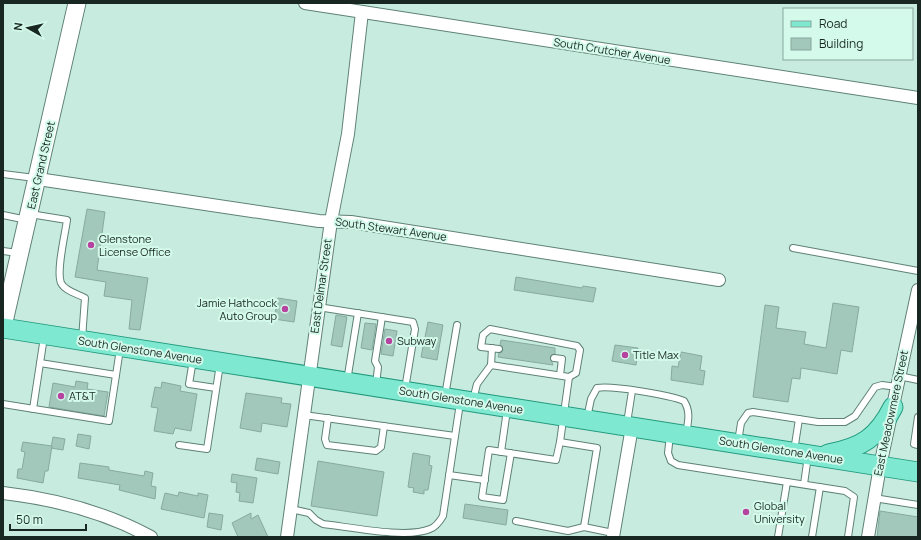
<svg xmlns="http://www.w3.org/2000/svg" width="921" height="540" font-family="Manrope,sans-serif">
  <rect width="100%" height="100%" fill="#c7ecdf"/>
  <g fill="#a2c8bb" stroke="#87aa9e">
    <path d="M 87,209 L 105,212 L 97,270 L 148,278 L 140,330 L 129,329 L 132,300 L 104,296 L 106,282 L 75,277 Z"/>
    <path d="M 516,277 L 582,288 L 583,286 L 596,288 L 593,302 L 514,290 Z"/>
    <path d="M 278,298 L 297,301 L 294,322 L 274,319 Z"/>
    <path d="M 833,303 L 859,307 L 852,352 L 841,350 L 837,374 L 801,368 L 800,379 L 792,378 L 788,402 L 753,397 L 765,305 L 779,307 L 776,328 L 806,332 L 804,344 L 826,348 Z"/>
    <path d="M 336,315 L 347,317 L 342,347 L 331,345 Z"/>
    <path d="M 428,322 L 443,325 L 437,360 L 421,357 Z"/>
    <path d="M 365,323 L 376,324 L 372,350 L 361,348 Z"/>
    <path d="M 385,329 L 397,331 L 393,356 L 381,354 Z"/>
    <path d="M 501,340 L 555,348 L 555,354 L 550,357 L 553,365 L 498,357 L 499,353 L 503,350 L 500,345 Z"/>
    <path d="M 615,345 L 638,348 L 636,365 L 612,361 Z"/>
    <path d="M 681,352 L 702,356 L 700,370 L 705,371 L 703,385 L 671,380 L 672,366 L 678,367 Z"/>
    <path d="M 76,381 L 88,383 L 87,389 L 108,392 L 104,416 L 49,407 L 53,383 L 75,387 Z"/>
    <path d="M 162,382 L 181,386 L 180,391 L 197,394 L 191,431 L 175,428 L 173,434 L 154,431 L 158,408 L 151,407 L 155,387 L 161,388 Z"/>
    <path d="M 246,393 L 282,398 L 281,403 L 291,404 L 287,427 L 262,423 L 261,432 L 240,428 Z"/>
    <path d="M 78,434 L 91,436 L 89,449 L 76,446 Z"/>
    <path d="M 53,437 L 65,439 L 63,450 L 51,448 Z"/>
    <path d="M 23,442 L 52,446 L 48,471 L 45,471 L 43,483 L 17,478 L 18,469 L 22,469 L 25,452 L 21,451 Z"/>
    <path d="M 413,453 L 430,456 L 429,465 L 432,466 L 428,490 L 424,490 L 424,494 L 413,492 L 414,488 L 408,487 Z"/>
    <path d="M 257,458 L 280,462 L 278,474 L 255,470 Z"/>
    <path d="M 318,461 L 384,472 L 377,516 L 311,506 Z"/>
    <path d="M 80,463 L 102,466 L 109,467 L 109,470 L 144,476 L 145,471 L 153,473 L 151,486 L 156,487 L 155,499 L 119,490 L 120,485 L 78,478 Z"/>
    <path d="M 232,474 L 257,478 L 253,503 L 239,501 L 240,493 L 236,492 L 237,483 L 231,482 Z"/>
    <path d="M 179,492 L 198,496 L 198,493 L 208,495 L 204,518 L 161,509 L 165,493 L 178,496 Z"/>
    <path d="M 465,504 L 508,510 L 506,525 L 463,518 Z"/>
    <path d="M 880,511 L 918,517 L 918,537 L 877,537 Z"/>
    <path d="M 209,513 L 223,515 L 221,530 L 207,527 Z"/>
    <path d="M 251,513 L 251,519 L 258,515 L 268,537 L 238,537 L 232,523 Z"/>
  </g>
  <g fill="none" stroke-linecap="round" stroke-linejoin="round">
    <g stroke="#5f8176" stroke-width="8">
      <g id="lane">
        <path d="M 3,174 L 35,178"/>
        <path d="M 30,214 L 67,220 C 65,235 56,271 61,283 C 65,291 78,294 85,298 L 82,339"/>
        <path d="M 3,215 L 27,220"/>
        <path d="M 793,248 L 918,271"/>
        <path d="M 3,251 L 18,253"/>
        <path d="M 318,307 L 413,322 L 415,329 L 405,389"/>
        <path d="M 554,358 L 562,359 L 560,375"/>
        <path d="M 193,360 L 189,384 L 216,388"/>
        <path d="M 40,363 L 116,375"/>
        <path d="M 491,365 L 492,348"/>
        <path d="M 899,376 L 918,380"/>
        <path d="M 569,377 L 560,442 L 597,448 L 584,527"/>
        <path d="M 347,381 L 358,313"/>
        <path d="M 376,385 L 378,367 L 375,361 L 382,317"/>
        <path d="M 445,396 L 457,325"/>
        <path d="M 473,400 L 477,384 L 491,365 L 569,377 L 576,373 L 580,350 L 577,346 L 490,329 L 483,335 L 481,347 L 499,349"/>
        <path d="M 3,404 L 109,421 L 120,349"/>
        <path d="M 33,409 L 44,337"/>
        <path d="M 304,415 L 455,436"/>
        <path d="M 918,417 L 914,444 L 918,445"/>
        <path d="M 328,418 L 325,439 L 327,445 L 376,451 L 381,447 L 384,426"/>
        <path d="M 587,418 L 591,399 L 597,388 C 611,385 669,395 684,401 C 691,412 688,422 686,434"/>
        <path d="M 627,423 L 632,391"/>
        <path d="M 670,435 L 668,453 L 671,461 L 678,465 L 845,491 L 854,497 L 848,537"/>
        <path d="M 738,442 L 741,423 L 748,413 L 753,412 L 818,422 L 845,422 L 855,416 L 875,387 L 882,385 L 897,387"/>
        <path d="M 179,445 L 207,449 L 220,364"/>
        <path d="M 794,451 L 799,419"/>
        <path d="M 501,452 L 507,410"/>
        <path d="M 511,453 L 503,500 L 482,497 L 489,450 L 556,460 L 560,442"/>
        <path d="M 449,475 L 485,480"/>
        <path d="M 804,484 L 808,456"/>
        <path d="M 874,498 L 918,505"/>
        <path d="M 291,509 L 309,513 L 316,520 L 323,524 C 350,527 407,539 430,529 C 436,527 440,521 443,516 L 460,403"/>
        <path d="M 516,521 L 568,531 L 584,527 L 613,533"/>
        <path d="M 778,537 L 787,482"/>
        <path d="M 812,537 L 820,487"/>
      </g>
    </g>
    <g stroke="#5f8176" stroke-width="14">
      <g id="street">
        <path d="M 305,3 L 918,98"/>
        <path d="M 38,179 L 319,221 L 351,222 L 719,280"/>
        <path d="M 3,493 C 55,499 105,512 151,537"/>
        <path d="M 287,537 L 331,221 L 348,134 L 362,12"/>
        <path d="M 613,537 L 632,427"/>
        <path d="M 868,537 L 880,466 L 918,290"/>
      </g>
    </g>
    <g stroke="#5f8176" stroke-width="19">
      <path id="secondary" d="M 3,326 L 77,3"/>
    </g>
    <g stroke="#239a7e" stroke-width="21">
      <g id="primary">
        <path d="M 3,328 L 918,472"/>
        <path d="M 828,454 C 862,448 878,437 893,407"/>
      </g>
    </g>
    <use href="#lane" stroke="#fff" stroke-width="6"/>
    <use href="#street" stroke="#fff" stroke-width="12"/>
    <use href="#secondary" stroke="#fff" stroke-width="17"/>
    <use href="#primary" stroke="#7fe8d0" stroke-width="19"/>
  </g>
  <g fill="#b6449f" stroke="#d4faec" stroke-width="1.5">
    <circle cx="91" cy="245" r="4"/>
    <circle cx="285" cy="309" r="4"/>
    <circle cx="389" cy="341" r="4"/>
    <circle cx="625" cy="355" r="4"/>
    <circle cx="61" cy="396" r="4"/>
    <circle cx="746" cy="512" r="4"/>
  </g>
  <g text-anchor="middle" stroke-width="4" stroke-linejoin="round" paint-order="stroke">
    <g font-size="11" fill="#182722" stroke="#d4faec">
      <text transform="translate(612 51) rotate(9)" y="4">South Crutcher Avenue</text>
      <text transform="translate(41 165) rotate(-77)" y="4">East Grand Street</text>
      <text transform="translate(391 229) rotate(8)" y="4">South Stewart Avenue</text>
      <text transform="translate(321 286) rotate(-82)" y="4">East Delmar Street</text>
      <text transform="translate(140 350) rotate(9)" y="4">South Glenstone Avenue</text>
      <text transform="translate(461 400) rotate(9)" y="4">South Glenstone Avenue</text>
      <text transform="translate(891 413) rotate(-78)" y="4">East Meadowmere Street</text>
      <text transform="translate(781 450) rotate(9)" y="4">South Glenstone Avenue</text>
    </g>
    <g font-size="11" fill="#182722" stroke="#d4faec" text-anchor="start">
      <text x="99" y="243">Glenstone<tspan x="99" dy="13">License Office</tspan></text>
      <text x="277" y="307" text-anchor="end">Jamie Hathcock<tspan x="277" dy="13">Auto Group</tspan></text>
      <text x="397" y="345">Subway</text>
      <text x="633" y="359">Title Max</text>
      <text x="69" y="400">AT&amp;T</text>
      <text x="754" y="510">Global<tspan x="754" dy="13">University</tspan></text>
    </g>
  </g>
  <rect width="921" height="540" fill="none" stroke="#182722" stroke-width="8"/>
  <rect x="783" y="8" width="130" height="52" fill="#d4faec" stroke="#89a69b"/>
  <rect x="791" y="21" width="20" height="6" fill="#7fe8d0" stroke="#89a69b"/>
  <text x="819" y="28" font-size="12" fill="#182722">Road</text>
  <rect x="791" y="38" width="20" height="12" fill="#a2c8bb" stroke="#89a69b"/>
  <text x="819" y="48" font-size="12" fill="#182722">Building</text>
  <g transform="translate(28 28) rotate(278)" stroke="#d4faec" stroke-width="3" paint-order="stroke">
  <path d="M0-3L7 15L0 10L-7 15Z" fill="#182722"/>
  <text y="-6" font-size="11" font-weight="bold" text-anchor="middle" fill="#182722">N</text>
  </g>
  <path d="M10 524v6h76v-6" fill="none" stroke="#182722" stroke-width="2"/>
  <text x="16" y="524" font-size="12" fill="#182722" stroke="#d4faec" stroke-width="3" paint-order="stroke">50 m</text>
</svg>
